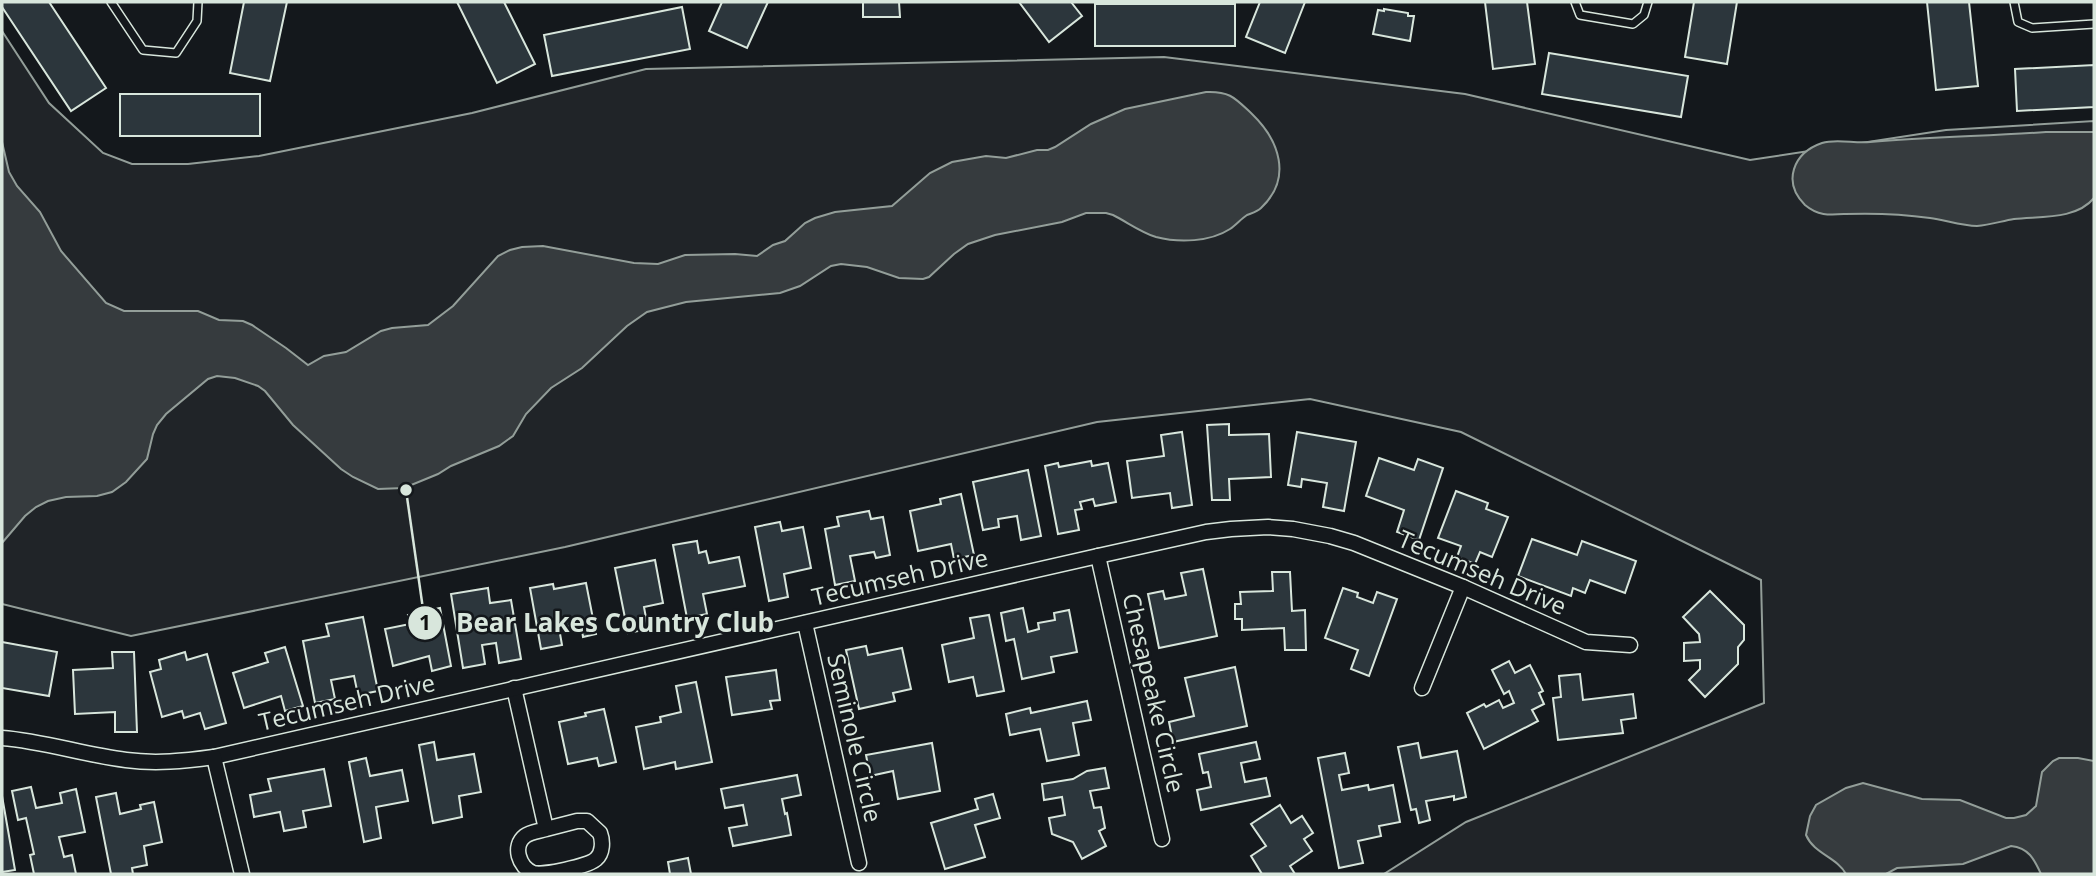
<svg xmlns="http://www.w3.org/2000/svg" width="2096" height="876" font-family="'Open Sans',sans-serif">
  <rect width="100%" height="100%" fill="#14181c"/>
  <path fill="#202428" stroke="#939e99" stroke-width="2" d="M 2,31 L 49,103 L 103,153 L 132,164 L 188,164 L 259,156 L 472,113 L 646,69 L 1164,57 L 1465,94 L 1750,160 L 1946,130 L 2094,121 L 2094,874 L 1384,874 L 1466,822 L 1764,703 L 1761,580 L 1461,432 L 1310,399 L 1097,422 L 565,547 L 131,636 L 2,604 Z"/>
  <g fill="#363b3e" stroke="#939e99" stroke-width="2">
    <path d="M 1206,92 C 1230,91 1235,98 1252,114 C 1279,140 1293,178 1261,208 C 1257,212 1252,213 1247,215 C 1241,219 1236,225 1230,229 C 1210,242 1179,243 1156,237 C 1142,233 1127,222 1113,215 L 1106,213 L 1086,213 L 1062,222 L 995,235 L 968,244 L 954,254 L 929,277 L 923,279 L 899,278 L 867,267 L 841,264 L 831,266 L 800,286 L 780,293 L 686,302 L 647,312 L 627,326 L 582,368 L 551,388 L 526,414 L 513,436 L 499,446 L 451,466 L 438,474 L 404,488 L 378,489 L 353,477 L 341,469 L 293,425 L 265,391 L 258,386 L 235,378 L 217,376 L 208,379 L 166,414 L 157,425 L 153,434 L 147,459 L 126,482 L 112,492 L 97,496 L 66,497 L 48,501 L 36,507 L 25,516 L 2,543 L 2,142 L 9,172 L 17,186 L 40,212 L 61,251 L 106,303 L 124,311 L 198,311 L 219,320 L 243,321 L 252,325 L 286,348 L 308,365 L 324,356 L 346,352 L 381,331 L 392,328 L 428,325 L 453,306 L 498,256 L 510,250 L 522,247 L 543,246 L 634,263 L 658,264 L 685,255 L 735,254 L 757,256 L 773,245 L 785,241 L 805,223 L 815,218 L 835,212 L 892,206 L 930,173 L 952,162 L 986,156 L 1006,158 L 1037,150 L 1048,150 L 1055,147 L 1091,124 L 1125,109 Z"/>
    <path d="M 2046,132 L 2094,132 L 2094,198 C 2076,220 2040,216 2014,219 C 2002,221 1990,225 1977,226 C 1962,226 1945,220 1930,218 C 1902,214 1874,213 1845,214 C 1829,215 1818,216 1805,205 C 1782,182 1793,153 1822,143 C 1837,138 1855,144 1870,142 C 1929,137 1987,136 2046,132 Z"/>
    <path d="M 2059,758 L 2078,758 L 2094,761 L 2094,874 L 2041,874 C 2034,859 2029,848 2011,846 L 1963,864 L 1897,868 L 1886,874 L 1846,874 C 1837,857 1814,854 1806,835 L 1810,816 L 1816,805 L 1846,788 L 1863,783 L 1922,799 L 1960,800 L 2006,818 L 2014,818 L 2026,815 L 2036,806 L 2042,772 L 2053,761 Z"/>
  </g>
  <g fill="#2c363c" stroke="#d8e6dc" stroke-width="2">
    <path d="M 2,2 L 49,2 L 106,88 L 71,111 L 2,7 Z"/>
    <path d="M 244,2 L 287,2 L 270,81 L 230,73 Z"/>
    <path d="M 457,2 L 504,2 L 535,64 L 497,83 Z"/>
    <path d="M 722,2 L 768,2 L 747,48 L 709,31 Z"/>
    <path d="M 863,2 L 899,2 L 900,17 L 863,17 Z"/>
    <path d="M 1019,2 L 1071,2 L 1082,16 L 1049,42 Z"/>
    <path d="M 1260,2 L 1305,2 L 1285,53 L 1246,37 Z"/>
    <path d="M 1485,2 L 1527,2 L 1535,64 L 1493,69 Z"/>
    <path d="M 1694,2 L 1737,2 L 1727,64 L 1685,57 Z"/>
    <path d="M 1927,2 L 1969,2 L 1978,86 L 1936,90 Z"/>
    <rect x="1095" y="4" width="140" height="42"/>
    <path d="M 682,7 L 690,49 L 552,76 L 544,35 Z"/>
    <path d="M 1384,9 L 1408,13 L 1408,16 L 1414,16 L 1410,41 L 1373,34 L 1378,10 L 1384,11 Z"/>
    <path d="M 1549,53 L 1688,76 L 1681,117 L 1542,94 Z"/>
    <path d="M 2094,65 L 2094,107 L 2017,111 L 2015,69 Z"/>
    <rect x="120" y="94" width="140" height="42"/>
    <path d="M 1229,424 L 1229,435 L 1269,434 L 1271,477 L 1229,479 L 1230,500 L 1212,500 L 1207,425 Z"/>
    <path d="M 1182,432 L 1192,505 L 1172,508 L 1170,493 L 1132,498 L 1127,461 L 1164,456 L 1161,435 Z"/>
    <path d="M 1297,432 L 1356,442 L 1344,511 L 1323,507 L 1327,483 L 1302,479 L 1301,487 L 1288,485 Z"/>
    <path d="M 1379,458 L 1414,470 L 1418,459 L 1443,468 L 1419,540 L 1397,532 L 1404,510 L 1366,496 Z"/>
    <path d="M 1091,461 L 1092,466 L 1108,463 L 1116,502 L 1095,506 L 1093,499 L 1080,502 L 1082,509 L 1075,510 L 1079,530 L 1058,534 L 1045,466 L 1058,463 L 1059,467 Z"/>
    <path d="M 1028,470 L 1041,536 L 1021,540 L 1017,516 L 998,519 L 999,527 L 983,530 L 973,482 Z"/>
    <path d="M 1456,491 L 1488,503 L 1486,509 L 1508,517 L 1492,557 L 1480,552 L 1475,564 L 1457,557 L 1461,546 L 1438,538 Z"/>
    <path d="M 961,494 L 974,555 L 954,559 L 951,544 L 918,551 L 910,511 L 941,504 L 940,499 Z"/>
    <path d="M 869,511 L 871,519 L 883,517 L 890,555 L 876,558 L 874,552 L 850,556 L 855,581 L 835,585 L 825,529 L 839,526 L 837,517 Z"/>
    <path d="M 780,522 L 782,531 L 803,527 L 811,568 L 784,574 L 788,597 L 769,601 L 755,527 Z"/>
    <path d="M 1532,539 L 1577,555 L 1582,541 L 1636,561 L 1625,593 L 1590,580 L 1585,593 L 1573,588 L 1571,596 L 1518,576 Z"/>
    <path d="M 697,541 L 699,553 L 706,551 L 709,563 L 739,557 L 745,586 L 703,594 L 707,614 L 687,618 L 673,545 Z"/>
    <path d="M 655,560 L 663,603 L 644,607 L 648,629 L 628,633 L 615,568 Z"/>
    <path d="M 1203,569 L 1217,636 L 1159,648 L 1148,594 L 1163,591 L 1165,599 L 1186,595 L 1181,573 Z"/>
    <path d="M 1272,572 L 1290,572 L 1292,611 L 1305,610 L 1306,650 L 1285,650 L 1284,628 L 1242,630 L 1242,619 L 1235,619 L 1235,604 L 1241,604 L 1240,592 L 1273,591 Z"/>
    <path d="M 586,583 L 596,634 L 583,637 L 581,624 L 559,628 L 562,645 L 541,649 L 530,588 L 553,584 L 554,589 Z"/>
    <path d="M 488,588 L 490,603 L 511,600 L 521,659 L 499,663 L 496,643 L 482,645 L 485,664 L 463,668 L 451,594 Z"/>
    <path d="M 1343,588 L 1358,593 L 1357,597 L 1373,603 L 1377,592 L 1397,599 L 1369,676 L 1351,669 L 1358,650 L 1325,638 Z"/>
    <path d="M 1710,591 L 1744,625 L 1744,640 L 1738,647 L 1738,664 L 1705,697 L 1689,680 L 1700,669 L 1700,660 L 1684,661 L 1684,643 L 1700,642 L 1699,634 L 1683,617 Z"/>
    <path d="M 440,608 L 451,666 L 432,671 L 429,656 L 393,666 L 385,629 L 410,624 L 408,615 Z"/>
    <path d="M 1023,608 L 1028,632 L 1039,629 L 1038,623 L 1055,620 L 1054,613 L 1069,610 L 1077,652 L 1051,657 L 1054,672 L 1022,679 L 1014,639 L 1006,641 L 1001,613 Z"/>
    <path d="M 989,615 L 1004,691 L 977,696 L 973,677 L 949,682 L 942,645 L 974,638 L 970,618 Z"/>
    <path d="M 363,617 L 378,691 L 358,695 L 354,676 L 331,680 L 335,699 L 315,703 L 303,641 L 329,636 L 326,624 Z"/>
    <path d="M 2,642 L 57,652 L 49,696 L 2,688 Z"/>
    <path d="M 866,646 L 868,655 L 902,648 L 911,689 L 893,693 L 895,701 L 859,709 L 846,650 Z"/>
    <path d="M 285,647 L 303,706 L 285,711 L 281,696 L 244,708 L 233,673 L 268,662 L 265,653 Z"/>
    <path d="M 112,652 L 134,652 L 137,732 L 115,732 L 115,712 L 75,714 L 73,670 L 113,668 Z"/>
    <path d="M 185,652 L 187,660 L 207,654 L 226,723 L 205,729 L 200,713 L 184,718 L 182,711 L 162,717 L 150,672 L 161,669 L 159,660 Z"/>
    <path d="M 1509,661 L 1515,673 L 1530,665 L 1543,691 L 1539,693 L 1544,704 L 1532,710 L 1538,721 L 1484,749 L 1467,713 L 1484,704 L 1486,707 L 1499,700 L 1503,708 L 1514,703 L 1509,691 L 1504,694 L 1492,670 Z"/>
    <path d="M 1235,667 L 1247,726 L 1173,742 L 1169,722 L 1194,716 L 1185,678 Z"/>
    <path d="M 776,670 L 780,700 L 770,701 L 772,709 L 732,715 L 726,677 Z"/>
    <path d="M 1580,674 L 1583,700 L 1633,694 L 1636,718 L 1621,720 L 1623,733 L 1558,740 L 1553,698 L 1561,697 L 1559,676 Z"/>
    <path d="M 696,682 L 712,762 L 676,769 L 675,762 L 644,769 L 636,727 L 661,722 L 660,717 L 681,712 L 676,686 Z"/>
    <path d="M 1087,701 L 1091,720 L 1073,723 L 1079,755 L 1047,761 L 1040,729 L 1010,735 L 1006,714 L 1030,708 L 1031,713 Z"/>
    <path d="M 604,709 L 616,762 L 599,766 L 597,758 L 568,764 L 559,722 L 586,716 L 585,713 Z"/>
    <path d="M 434,742 L 437,760 L 474,754 L 481,792 L 459,796 L 462,817 L 433,823 L 419,745 Z"/>
    <path d="M 1256,742 L 1260,759 L 1241,763 L 1245,782 L 1266,778 L 1270,796 L 1201,810 L 1197,790 L 1211,787 L 1208,772 L 1203,773 L 1199,754 Z"/>
    <path d="M 932,743 L 940,791 L 898,799 L 893,771 L 870,776 L 866,755 Z"/>
    <path d="M 1418,743 L 1421,758 L 1457,751 L 1466,797 L 1454,800 L 1454,796 L 1426,801 L 1430,820 L 1419,823 L 1416,809 L 1411,810 L 1398,747 Z"/>
    <path d="M 1345,753 L 1349,773 L 1339,775 L 1342,790 L 1368,785 L 1369,790 L 1393,785 L 1400,822 L 1379,826 L 1381,836 L 1358,841 L 1363,863 L 1339,868 L 1318,758 Z"/>
    <path d="M 366,758 L 370,776 L 402,770 L 408,801 L 376,807 L 381,838 L 364,842 L 349,762 Z"/>
    <path d="M 1105,768 L 1109,788 L 1090,791 L 1094,808 L 1101,807 L 1105,828 L 1099,831 L 1106,846 L 1082,859 L 1073,842 L 1052,834 L 1049,818 L 1065,815 L 1062,797 L 1044,800 L 1042,784 L 1073,779 L 1087,771 Z"/>
    <path d="M 324,769 L 331,806 L 303,811 L 306,827 L 284,831 L 280,812 L 254,817 L 250,795 L 271,791 L 268,779 Z"/>
    <path d="M 797,775 L 801,795 L 782,799 L 785,814 L 787,813 L 791,835 L 733,846 L 729,828 L 747,825 L 743,805 L 725,808 L 721,789 Z"/>
    <path d="M 31,787 L 36,808 L 62,803 L 60,793 L 76,789 L 85,832 L 59,837 L 64,857 L 72,855 L 76,874 L 34,874 L 30,855 L 34,854 L 26,818 L 18,820 L 12,791 Z"/>
    <path d="M 116,793 L 120,814 L 141,809 L 140,805 L 154,802 L 162,842 L 144,846 L 147,865 L 132,868 L 133,874 L 111,874 L 96,797 Z"/>
    <path d="M 993,794 L 1000,818 L 975,825 L 985,857 L 945,869 L 931,823 L 978,809 L 975,799 Z"/>
    <path d="M 2,796 L 15,870 L 2,872 Z"/>
    <path d="M 1280,805 L 1291,823 L 1302,816 L 1313,833 L 1304,839 L 1312,851 L 1290,866 L 1295,874 L 1262,874 L 1251,856 L 1266,846 L 1251,824 Z"/>
    <path d="M 688,858 L 691,874 L 670,874 L 668,862 Z"/>
  </g>
  <g fill="none" stroke-linecap="round" stroke-linejoin="round">
    <g stroke="#d8e6dc" stroke-width="10">
      <g id="service">
        <path d="M 111,2 L 143,50 L 176,53 L 197,21 L 198,2"/>
        <path d="M 1575,2 L 1580,15 L 1633,24 L 1644,15 L 1648,2"/>
        <path d="M 2014,2 L 2018,22 L 2032,28 L 2094,24"/>
      </g>
    </g>
    <g stroke="#d8e6dc" stroke-width="17">
      <g id="minor">
        <path d="M 1098,556 L 1162,839"/>
        <path d="M 805,623 L 859,863"/>
        <path d="M 514,688 L 546,829 L 577,821 L 587,821 L 600,833 C 603,841 603,853 596,859 C 589,866 542,876 533,873 C 519,867 512,846 525,836 C 530,832 540,831 546,829"/>
        <path d="M 1422,688 L 1463,587"/>
        <path d="M 2,738 C 43,741 85,755 126,760 C 156,764 184,761 214,757 L 1098,556 L 1206,532 L 1231,529 L 1268,527 L 1293,529 L 1330,536 L 1354,543 L 1463,587 L 1586,642 L 1630,645"/>
        <path d="M 214,757 L 242,874"/>
      </g>
    </g>
    <use href="#service" stroke="#14181c" stroke-width="7"/>
    <use href="#minor" stroke="#14181c" stroke-width="14"/>
  </g>
  <g text-anchor="middle" stroke-width="5" stroke-linejoin="round" paint-order="stroke">
    <g font-size="24" fill="#d8e6dc" stroke="#14181c">
      <text transform="translate(1482 573) rotate(23)" y="8">Tecumseh Drive</text>
      <text transform="translate(900 578) rotate(-13)" y="8">Tecumseh Drive</text>
      <text transform="translate(1153 693) rotate(77)" y="8">Chesapeake Circle</text>
      <text transform="translate(347 703) rotate(-13)" y="8">Tecumseh Drive</text>
      <text transform="translate(854 738) rotate(77)" y="8">Seminole Circle</text>
    </g>
  </g>
  <path fill="none" stroke="#d8e6dc" stroke-width="2.5" d="M406 490L425 623"/>
  <g fill="#d8e6dc" stroke="#14181c" stroke-width="2.5">
    <circle cx="406" cy="490" r="7"/>
    <circle cx="425" cy="623" r="18"/>
  </g>
  <g font-size="21" text-anchor="middle" font-weight="bold" fill="#111">
    <text x="425" y="630">1</text>
  </g>
  <g font-size="26" text-anchor="middle" font-weight="bold" fill="#d8e6dc" stroke="#14181c" stroke-width="5" stroke-linejoin="round" paint-order="stroke">
    <text x="615" y="632">Bear Lakes Country Club</text>
  </g>
  <rect width="2096" height="876" fill="none" stroke="#d8e6dc" stroke-width="7"/>
</svg>
